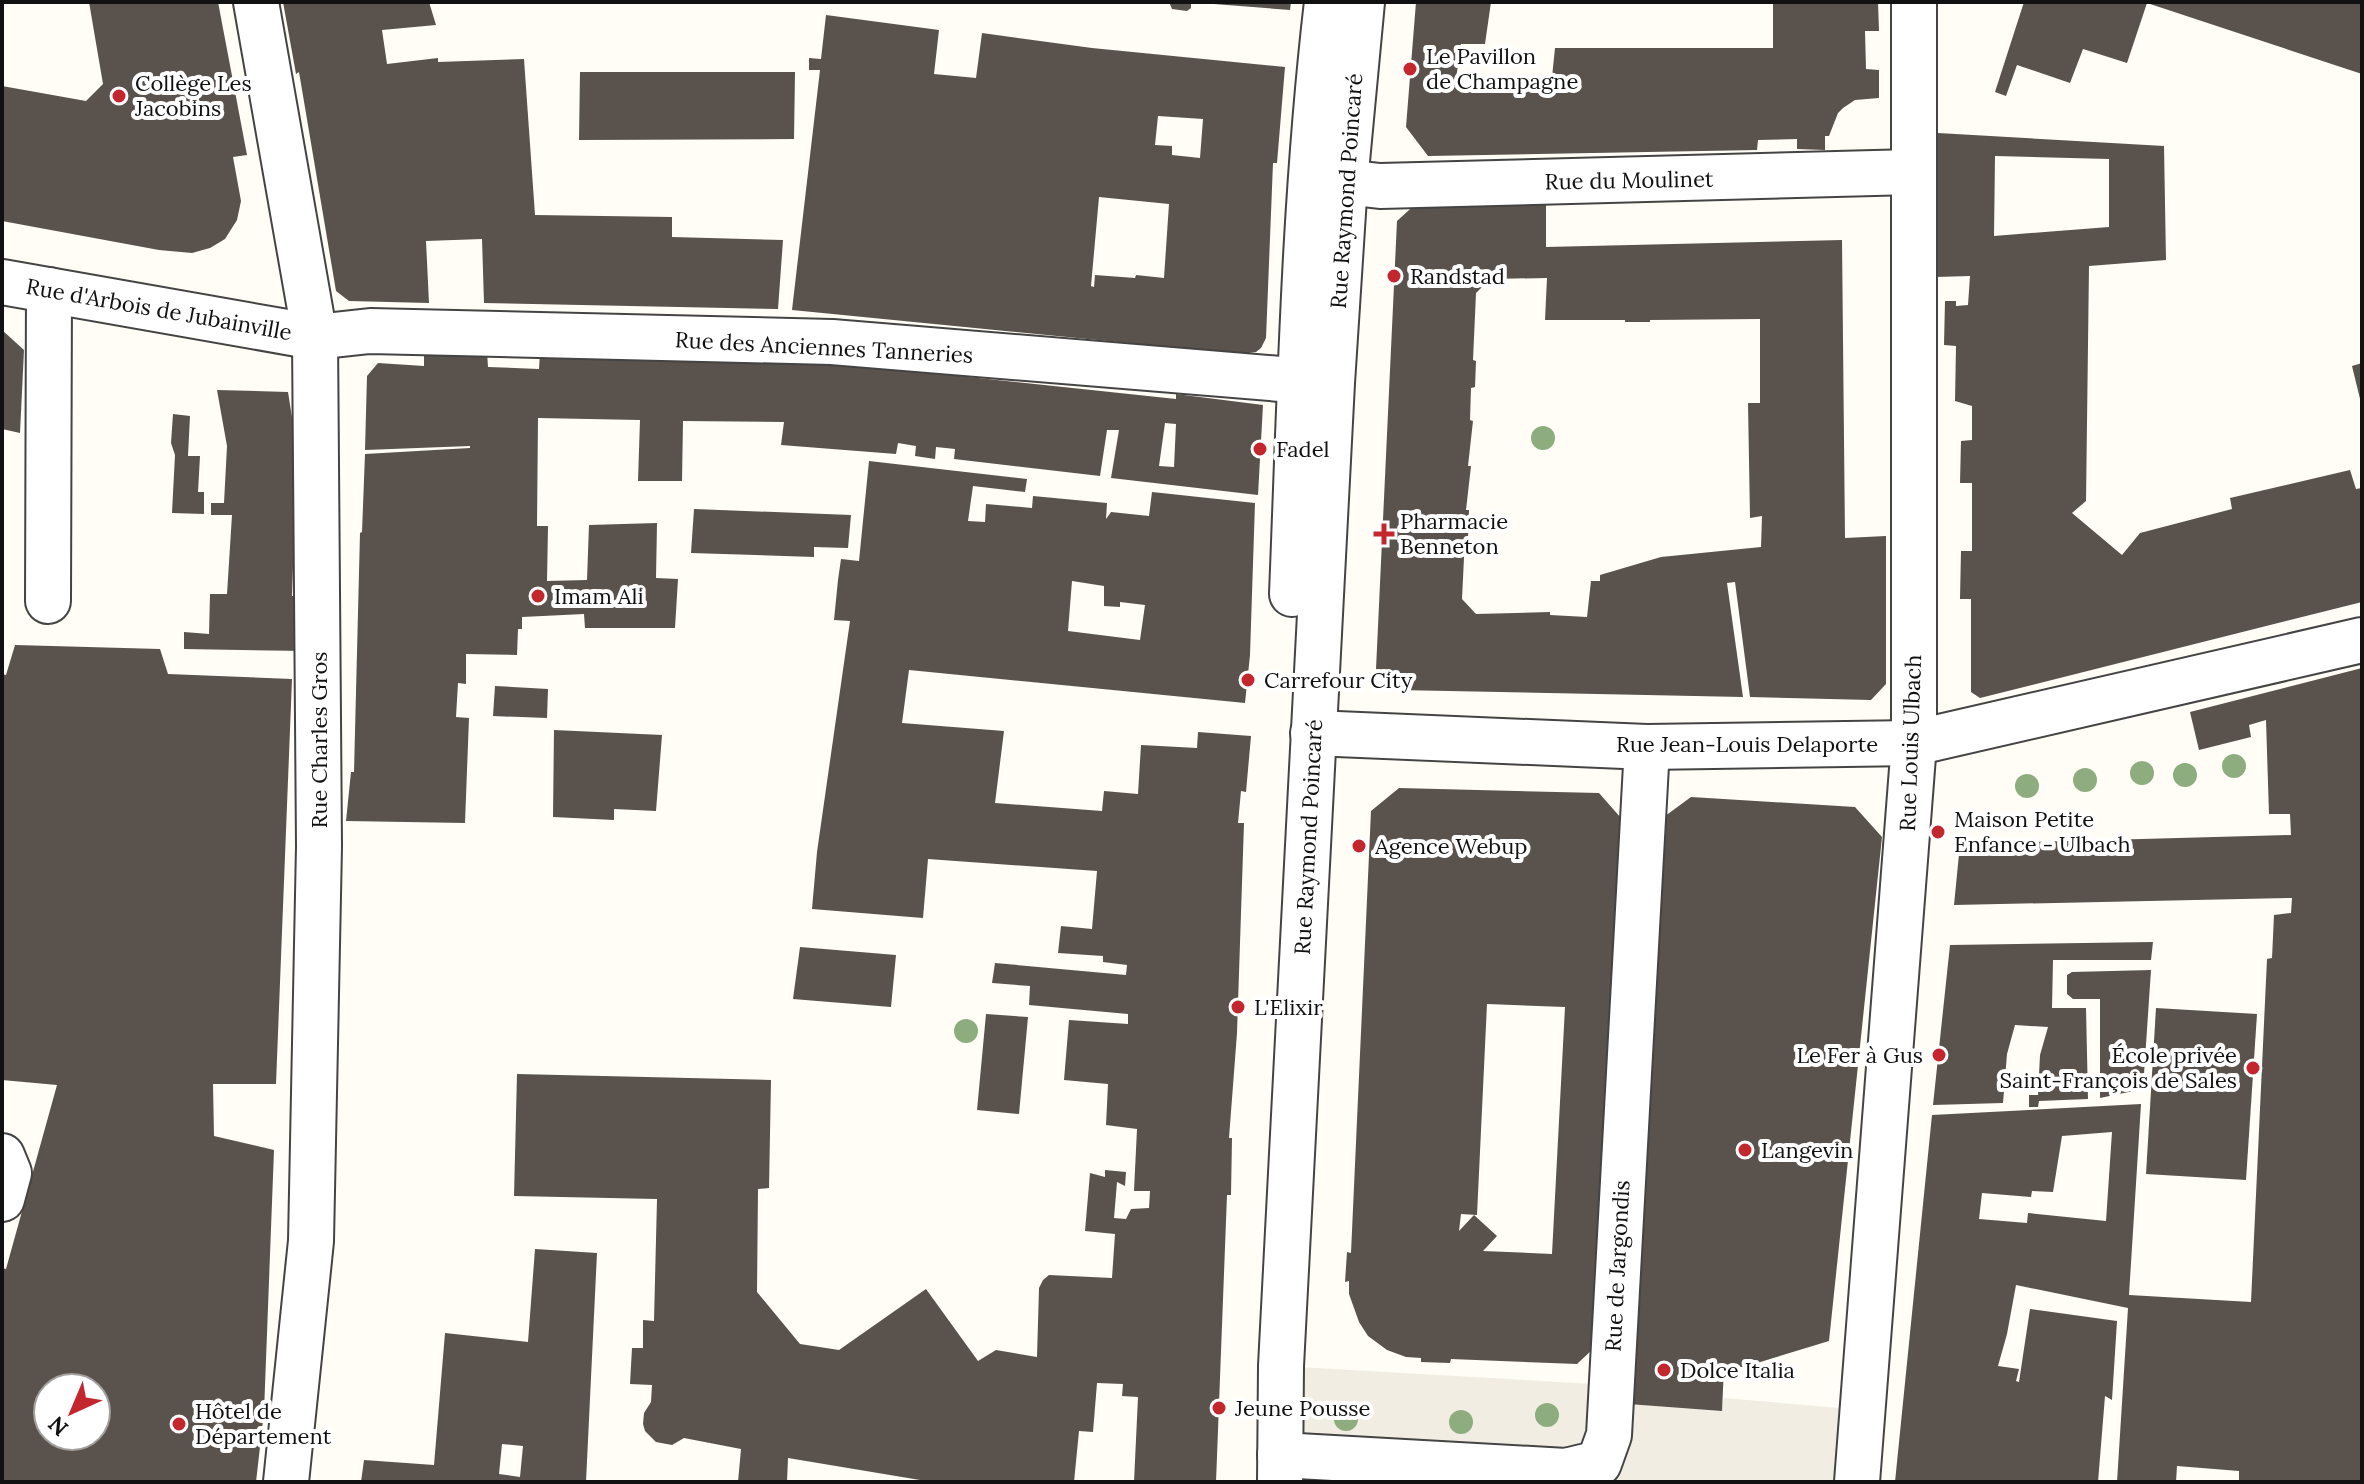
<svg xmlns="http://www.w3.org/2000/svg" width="2364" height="1484" font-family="Lora,serif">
  <rect width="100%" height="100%" fill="#fffdf5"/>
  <path fill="#f1ede2" d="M 1281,1366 L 1611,1385 L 1629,1404 L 1721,1411 L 1724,1398 L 1863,1410 L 1857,1482 L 1280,1482 Z"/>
  <g fill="#5a524d" fill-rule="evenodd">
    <path d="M 89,2 L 218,2 L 247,155 L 233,157 L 241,201 L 237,220 L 225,239 L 210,248 L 192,253 L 159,250 L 2,221 L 2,86 L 86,101 L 103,84 Z"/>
    <path d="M 283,2 L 429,2 L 436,25 L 382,30 L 387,64 L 438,58 L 438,62 L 524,59 L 535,215 L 672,217 L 672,237 L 783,240 L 778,309 L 484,303 L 482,239 L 426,241 L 429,303 L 349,301 L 336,291 L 299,72 L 296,74 Z"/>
    <path d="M 1169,2 L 1191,2 L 1191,8 L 1187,11 L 1172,9 Z"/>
    <path d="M 1214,2 L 1291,2 L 1290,10 L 1214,4 Z"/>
    <path d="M 1416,2 L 1491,2 L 1485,44 L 1461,44 L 1455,86 L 1554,87 L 1552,77 L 1555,48 L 1773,48 L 1773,2 L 1878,2 L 1879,31 L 1865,31 L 1866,69 L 1879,70 L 1879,98 L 1855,100 L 1843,108 L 1838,113 L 1829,136 L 1825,136 L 1825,150 L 1797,149 L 1797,139 L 1758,140 L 1757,150 L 1428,156 L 1406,127 Z"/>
    <path d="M 2024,2 L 2362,2 L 2362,74 L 2147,3 L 2127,63 L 2083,49 L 2070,83 L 2017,65 L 2006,96 L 1995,92 Z"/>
    <path d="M 826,15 L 939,30 L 934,74 L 976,78 L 982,33 L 1092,48 L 1285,67 L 1277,163 L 1273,163 L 1266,338 L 1261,348 L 1256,352 L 1241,354 L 792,310 L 820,70 L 809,70 L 809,58 L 821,59 ZM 1158,116 L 1203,119 L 1200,158 L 1172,155 L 1172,146 L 1155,145 ZM 1099,197 L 1169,204 L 1164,278 L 1136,275 L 1135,278 L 1095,275 L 1094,287 L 1091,286 Z"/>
    <path d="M 580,72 L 795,72 L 794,139 L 579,140 Z"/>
    <path d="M 1938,133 L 2164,146 L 2166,260 L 2089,266 L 2086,501 L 2072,513 L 2122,555 L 2140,533 L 2232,509 L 2230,498 L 2350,470 L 2356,489 L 2362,488 L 2362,602 L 1980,698 L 1971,692 L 1971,599 L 1960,599 L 1961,551 L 1972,551 L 1972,483 L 1960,483 L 1961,441 L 1972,440 L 1972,406 L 1955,401 L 1956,346 L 1944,345 L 1945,301 L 1956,301 L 1956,306 L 1968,305 L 1970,276 L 1936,277 ZM 1995,156 L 2109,159 L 2109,227 L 1994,236 Z"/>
    <path d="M 1546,198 L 1546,247 L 1842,240 L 1845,538 L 1886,536 L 1886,684 L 1871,700 L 1750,697 L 1735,582 L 1727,583 L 1743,697 L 1397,690 L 1376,669 L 1397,221 L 1419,201 ZM 1547,278 L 1545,320 L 1625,320 L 1625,322 L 1650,322 L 1650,320 L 1760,319 L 1760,403 L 1748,403 L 1750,518 L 1762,516 L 1761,547 L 1661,557 L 1600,575 L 1600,581 L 1591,581 L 1587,617 L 1550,615 L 1550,612 L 1476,614 L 1462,599 L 1465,537 L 1468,537 L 1469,510 L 1466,510 L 1471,466 L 1468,466 L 1473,421 L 1470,420 L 1471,388 L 1475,387 L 1476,361 L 1473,360 L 1476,293 L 1490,279 Z"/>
    <path d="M 2,330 L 24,350 L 20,433 L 2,429 Z"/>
    <path d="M 424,351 L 487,352 L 488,367 L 539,369 L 540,353 L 790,358 L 1176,399 L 1176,394 L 1263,405 L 1258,495 L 1111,478 L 1119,430 L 1107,430 L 1100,476 L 954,459 L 955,449 L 936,447 L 935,459 L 915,456 L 916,446 L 898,443 L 896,454 L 781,445 L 784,422 L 683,421 L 682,481 L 638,481 L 640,420 L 538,418 L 537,526 L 548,526 L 547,581 L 587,580 L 589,525 L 657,523 L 656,578 L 678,579 L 675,628 L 585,628 L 584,614 L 522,617 L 522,629 L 518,629 L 517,655 L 466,654 L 466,684 L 458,683 L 456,717 L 469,718 L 465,823 L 346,821 L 351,772 L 354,772 L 360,533 L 362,532 L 365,454 L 470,448 L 470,446 L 365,450 L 367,376 L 378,363 L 424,366 ZM 1165,423 L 1176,424 L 1174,467 L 1159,466 Z"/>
    <path d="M 2362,363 L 2362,403 L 2361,403 L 2352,366 Z"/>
    <path d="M 217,390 L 288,392 L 297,449 L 292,596 L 308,596 L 306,651 L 184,649 L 184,632 L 209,634 L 210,594 L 227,594 L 232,515 L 211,515 L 211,503 L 224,503 L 227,446 Z"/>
    <path d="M 173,414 L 190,416 L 188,456 L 200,456 L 198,492 L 204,492 L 204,514 L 172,513 L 175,455 L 171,443 Z"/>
    <path d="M 869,461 L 1027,479 L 1025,492 L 973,486 L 968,521 L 985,522 L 986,504 L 1032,508 L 1033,496 L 1107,503 L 1106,519 L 1111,512 L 1149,516 L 1152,492 L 1255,503 L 1250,655 L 1245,703 L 909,670 L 902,723 L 1004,731 L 995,803 L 1102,811 L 1104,791 L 1138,794 L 1141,745 L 1197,748 L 1198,732 L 1251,736 L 1246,792 L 1241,791 L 1238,823 L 1244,823 L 1237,1033 L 1229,1138 L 1232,1138 L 1231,1195 L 1227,1195 L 1216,1482 L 1134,1482 L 1138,1397 L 1122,1396 L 1123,1384 L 1097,1383 L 1093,1432 L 1079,1431 L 1074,1482 L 932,1482 L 788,1458 L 787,1482 L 738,1482 L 741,1449 L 684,1438 L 672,1445 L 656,1442 L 645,1431 L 643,1424 L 644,1413 L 651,1402 L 652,1385 L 630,1384 L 632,1348 L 643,1348 L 643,1320 L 654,1321 L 657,1199 L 514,1196 L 517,1074 L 771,1080 L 769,1188 L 758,1189 L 757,1292 L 800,1344 L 839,1350 L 926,1289 L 978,1361 L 996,1350 L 1037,1357 L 1039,1288 L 1043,1280 L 1049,1275 L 1112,1278 L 1115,1234 L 1085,1231 L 1090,1173 L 1105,1177 L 1105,1170 L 1126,1172 L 1125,1186 L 1117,1182 L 1114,1218 L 1126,1219 L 1131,1209 L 1149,1208 L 1150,1191 L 1134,1191 L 1137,1129 L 1106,1125 L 1108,1084 L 1064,1080 L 1069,1020 L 1128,1024 L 1128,1014 L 1029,1005 L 1030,986 L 992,983 L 995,963 L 1126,975 L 1127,965 L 1103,962 L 1103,956 L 1058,953 L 1061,926 L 1092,929 L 1097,871 L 928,859 L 923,918 L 812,909 L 817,852 L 850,621 L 834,620 L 838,580 L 841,559 L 859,561 ZM 1072,581 L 1104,586 L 1104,606 L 1120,607 L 1120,602 L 1145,605 L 1140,640 L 1068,631 Z"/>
    <path d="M 694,509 L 851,515 L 848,548 L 814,547 L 814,557 L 691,553 Z"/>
    <path d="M 15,645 L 160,649 L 168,674 L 292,679 L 276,1084 L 213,1084 L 214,1136 L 274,1150 L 264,1412 L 256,1482 L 2,1482 L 2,1268 L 6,1269 L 57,1085 L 2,1080 L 2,674 L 6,675 ZM 48,1388 L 96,1388 L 96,1436 L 48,1436 Z"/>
    <path d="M 2362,668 L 2362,1444 L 2360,1482 L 2239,1482 L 2239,1471 L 2177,1466 L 2176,1482 L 2117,1482 L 2128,1308 L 2016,1285 L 2007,1334 L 1998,1366 L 2019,1369 L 2016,1381 L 2019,1382 L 2030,1309 L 2117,1321 L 2112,1400 L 2105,1396 L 2098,1482 L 1895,1482 L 1932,1115 L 2141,1104 L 2129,1295 L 2251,1302 L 2267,959 L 2272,958 L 2274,915 L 2291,913 L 2292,898 L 1954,905 L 1960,844 L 2291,835 L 2290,814 L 2269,814 L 2266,720 L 2249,725 L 2251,737 L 2199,750 L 2190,712 ZM 2112,1132 L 2106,1221 L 2028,1213 L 2027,1223 L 1979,1219 L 1982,1193 L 2031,1197 L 2032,1191 L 2053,1192 L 2062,1136 Z"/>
    <path d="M 495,686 L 548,689 L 547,718 L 493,716 Z"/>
    <path d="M 554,730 L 662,735 L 656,811 L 614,809 L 614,820 L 553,817 Z"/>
    <path d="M 1399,788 L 1599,793 L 1621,818 L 1593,1349 L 1577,1364 L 1451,1359 L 1450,1363 L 1421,1362 L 1421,1358 L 1406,1357 L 1387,1350 L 1368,1336 L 1359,1322 L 1349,1294 L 1349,1281 L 1345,1282 L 1347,1252 L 1351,1253 L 1371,811 ZM 1487,1004 L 1565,1007 L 1552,1254 L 1483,1251 L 1497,1236 L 1474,1215 L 1459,1231 L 1461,1214 L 1477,1215 Z"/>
    <path d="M 1691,797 L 1855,807 L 1882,837 L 1829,1341 L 1744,1367 L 1724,1367 L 1722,1411 L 1628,1404 L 1661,819 Z"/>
    <path d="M 2153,942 L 2151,960 L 2053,960 L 2052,1008 L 2086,1008 L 2088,1099 L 2039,1101 L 2038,1107 L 2029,1107 L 2029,1095 L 2038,1095 L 2040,1055 L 2048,1027 L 2015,1025 L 2007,1054 L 2003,1103 L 1933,1105 L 1950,945 Z"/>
    <path d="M 800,947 L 896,955 L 891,1007 L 793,999 Z"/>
    <path d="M 2151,970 L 2143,1089 L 2100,1098 L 2100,999 L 2073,999 L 2067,994 L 2067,975 L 2072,972 Z"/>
    <path d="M 2156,1008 L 2257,1014 L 2246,1180 L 2146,1174 Z"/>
    <path d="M 986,1014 L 1028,1017 L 1019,1114 L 977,1110 Z"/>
    <path d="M 535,1249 L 597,1253 L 586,1482 L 361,1482 L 364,1460 L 434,1465 L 445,1333 L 528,1342 ZM 502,1444 L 523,1446 L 520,1477 L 499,1474 Z"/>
  </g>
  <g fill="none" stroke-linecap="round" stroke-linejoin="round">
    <g stroke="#444" stroke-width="48">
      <g id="minor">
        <path d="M 256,2 L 315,337 L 319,846 L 311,1241 L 286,1482"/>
        <path d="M 1345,182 L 1380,186 L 1913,172"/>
        <path d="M 2,282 L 315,337 L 370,331 L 832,342 L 1330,383"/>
        <path d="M 1292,594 C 1300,396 1304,199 1327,2"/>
        <path d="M 48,601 L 49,290"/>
        <path d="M 1313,733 L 1647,747 L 1914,743 L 2362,640"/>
        <path d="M 2,1156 L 9,1173 L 2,1199"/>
        <path d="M 1280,1455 L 1566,1471 L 1599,1463 L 1609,1435 L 1647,747"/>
        <path d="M 1280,1482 L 1281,1366 L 1332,383 L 1345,182 L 1362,2"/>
        <path d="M 1857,1482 L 1914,743 L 1914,2"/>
      </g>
    </g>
    <use href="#minor" stroke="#fff" stroke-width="44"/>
  </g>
  <g fill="#8dad7f">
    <circle cx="1543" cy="438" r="12"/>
    <circle cx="2234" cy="766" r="12"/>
    <circle cx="2142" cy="773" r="12"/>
    <circle cx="2185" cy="775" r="12"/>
    <circle cx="2085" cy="780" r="12"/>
    <circle cx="2027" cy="786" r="12"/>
    <circle cx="966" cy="1031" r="12"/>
    <circle cx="1547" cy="1415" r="12"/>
    <circle cx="1346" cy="1419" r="12"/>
    <circle cx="1461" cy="1422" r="12"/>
  </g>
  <g fill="#c4262e" stroke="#fff" stroke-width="3">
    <circle cx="1410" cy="69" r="8"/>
    <circle cx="119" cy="96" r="8"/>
    <circle cx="1394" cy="276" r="8"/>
    <circle cx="1260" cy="449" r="8"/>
    <path d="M1380 522h8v8h8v8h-8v8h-8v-8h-8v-8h8z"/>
    <circle cx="538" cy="596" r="8"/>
    <circle cx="1248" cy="680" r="8"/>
    <circle cx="1938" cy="832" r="8"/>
    <circle cx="1359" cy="846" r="8"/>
    <circle cx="1238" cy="1007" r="8"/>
    <circle cx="1939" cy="1055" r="8"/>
    <circle cx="2253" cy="1068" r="8"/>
    <circle cx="1745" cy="1150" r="8"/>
    <circle cx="1664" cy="1370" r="8"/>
    <circle cx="1219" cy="1408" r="8"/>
    <circle cx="179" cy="1424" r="8"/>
  </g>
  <g text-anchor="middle" stroke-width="8" stroke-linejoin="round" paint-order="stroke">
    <g font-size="22" fill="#111" stroke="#fff" text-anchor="start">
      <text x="1426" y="64">Le Pavillon<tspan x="1426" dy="25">de Champagne</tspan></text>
      <text x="135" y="91">Collège Les<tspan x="135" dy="25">Jacobins</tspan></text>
      <text x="1410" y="284">Randstad</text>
      <text x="1276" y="457">Fadel</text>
      <text x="1400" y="529">Pharmacie<tspan x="1400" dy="25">Benneton</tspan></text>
      <text x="554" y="604">Imam Ali</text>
      <text x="1264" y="688">Carrefour City</text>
      <text x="1954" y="827">Maison Petite<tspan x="1954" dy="25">Enfance - Ulbach</tspan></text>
      <text x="1375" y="854">Agence Webup</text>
      <text x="1254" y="1015">L'Elixir</text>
      <text x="1923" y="1063" text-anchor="end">Le Fer à Gus</text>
      <text x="2237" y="1063" text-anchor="end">École privée<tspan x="2237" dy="25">Saint-François de Sales</tspan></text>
      <text x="1761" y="1158">Langevin</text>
      <text x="1680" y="1378">Dolce Italia</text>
      <text x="1235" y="1416">Jeune Pousse</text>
      <text x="195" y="1419">Hôtel de<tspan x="195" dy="25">Département</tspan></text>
    </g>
    <g font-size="22" fill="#111" stroke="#fff">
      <text transform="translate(1629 180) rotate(-1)" y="8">Rue du Moulinet</text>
      <text transform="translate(1346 191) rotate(-86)" y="8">Rue Raymond Poincaré</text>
      <text transform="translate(159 309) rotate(10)" y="8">Rue d'Arbois de Jubainville</text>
      <text transform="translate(824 347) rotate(3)" y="8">Rue des Anciennes Tanneries</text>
      <text transform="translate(319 740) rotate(-90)" y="8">Rue Charles Gros</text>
      <text transform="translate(1910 743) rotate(-88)" y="8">Rue Louis Ulbach</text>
      <text x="1747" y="752">Rue Jean-Louis Delaporte</text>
      <text transform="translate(1308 837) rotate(-87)" y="8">Rue Raymond Poincaré</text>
      <text transform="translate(1617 1266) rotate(-87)" y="8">Rue de Jargondis</text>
    </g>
  </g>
  <rect width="2364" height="1484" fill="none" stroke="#111111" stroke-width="8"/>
  <g transform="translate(72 1412) rotate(224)"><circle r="38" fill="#ffffff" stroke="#a0a0a0" stroke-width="2"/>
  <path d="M0-6L14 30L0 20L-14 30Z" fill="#c4262e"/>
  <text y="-12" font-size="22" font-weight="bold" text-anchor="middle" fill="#111111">N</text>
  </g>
</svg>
